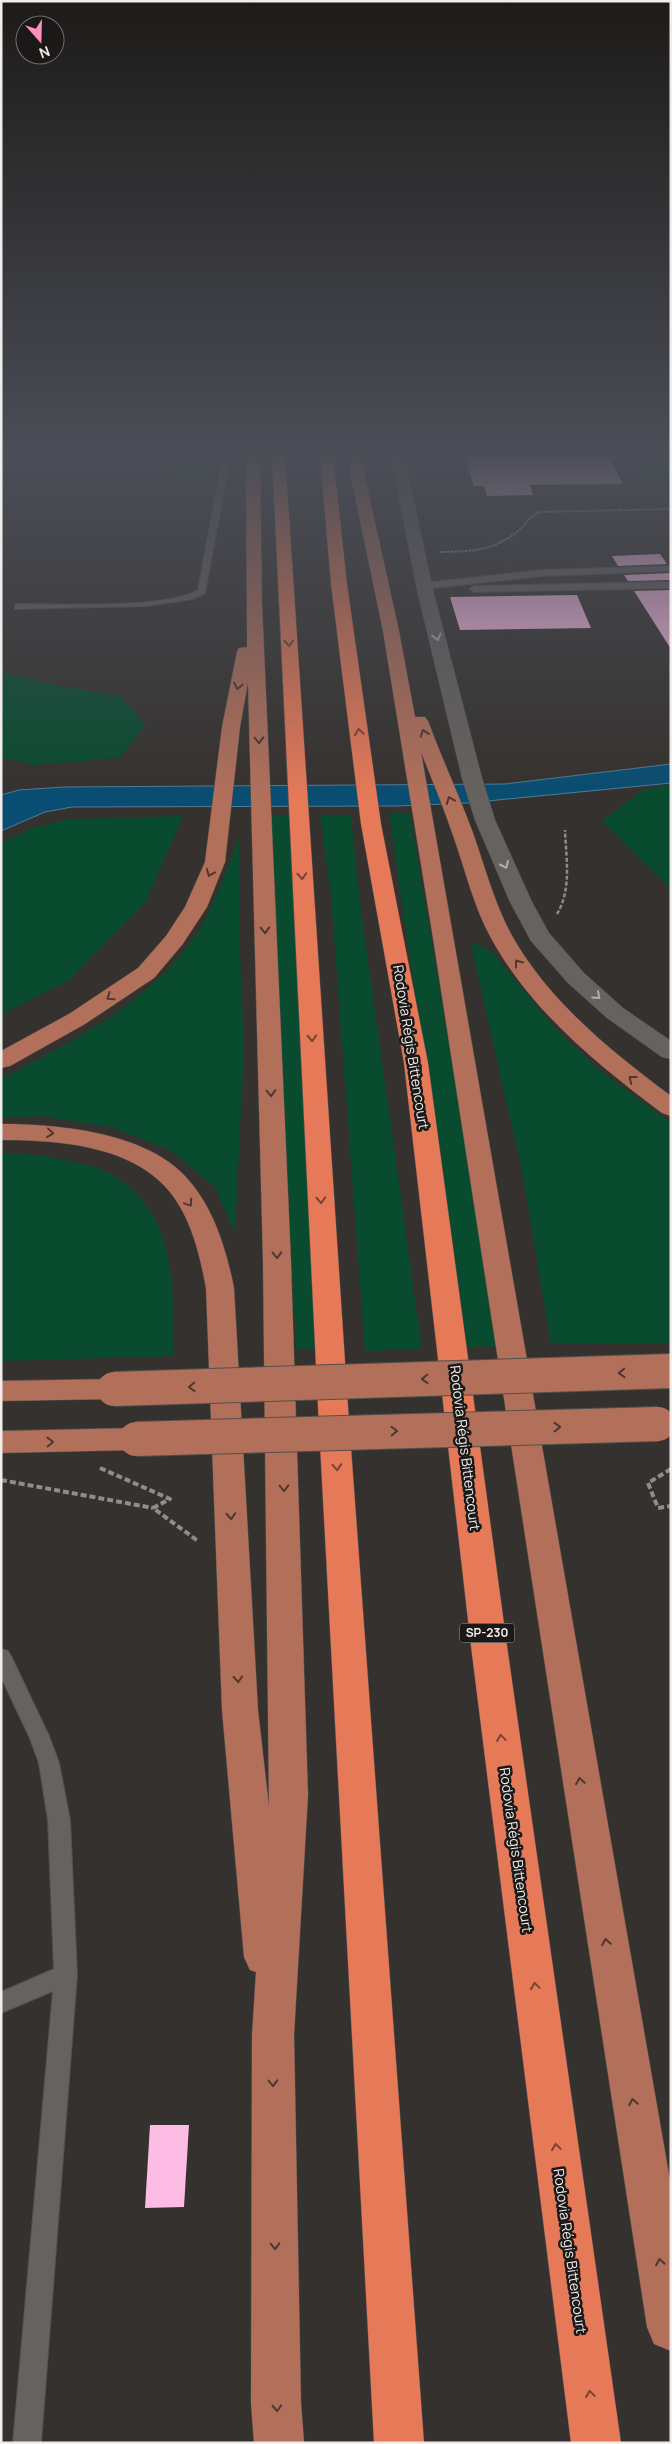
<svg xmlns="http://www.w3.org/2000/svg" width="672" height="2444" font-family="Manrope,sans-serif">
  <rect width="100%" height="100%" fill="#35312e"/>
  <g fill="#084b2f">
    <path d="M 173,456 L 210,456 L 209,478 L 171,478 Z"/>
    <path d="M 671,462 L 671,480 L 645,480 L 636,463 Z"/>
    <path d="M 1,672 L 50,684 L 120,696 L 146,725 L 120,758 L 34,765 L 1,757 Z"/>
    <path d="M 671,784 L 671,889 L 602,821 L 643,790 Z"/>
    <path d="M 389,814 L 410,814 L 500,1346 L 467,1347 Z"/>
    <path d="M 270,815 L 289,815 L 318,1349 L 296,1350 Z"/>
    <path d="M 320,815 L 351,815 L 359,896 L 422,1349 L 365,1351 L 331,896 Z"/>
    <path d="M 183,816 L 145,903 L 68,981 L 1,1015 L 1,843 L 32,828 L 68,819 Z"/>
    <path d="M 239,837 L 239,927 L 244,1048 L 235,1233 L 215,1187 L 171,1151 L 111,1127 L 39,1116 L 1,1118 L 1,1079 C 75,1040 158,999 202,925 C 218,897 228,867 239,837 Z"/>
    <path d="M 470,941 L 492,952 L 555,1028 L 599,1070 L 671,1123 L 671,1343 L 551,1344 L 522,1171 Z"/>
    <path d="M 22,1153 C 50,1157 81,1161 108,1172 C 113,1175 119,1180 124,1183 C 178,1223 173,1296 174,1356 L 1,1361 L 1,1154 Z"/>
  </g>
  <path fill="#094d72" stroke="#4e7d97" d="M 671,764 L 671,783 L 467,803 L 398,806 L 72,807 L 45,812 L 1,831 L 1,795 L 19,790 L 64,787 L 505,784 Z"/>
  <g fill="#fcbce4">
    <path d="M 464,455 L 608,455 L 623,484 L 530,485 L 533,495 L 487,496 L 484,486 L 474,486 Z"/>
    <path d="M 660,554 L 667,564 L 618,566 L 612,556 Z"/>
    <path d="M 671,573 L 671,580 L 628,581 L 624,575 Z"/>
    <path d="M 671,590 L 671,649 L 634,591 Z"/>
    <path d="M 577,595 L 591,628 L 460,630 L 450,597 Z"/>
    <path d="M 150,2125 L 189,2125 L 184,2207 L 145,2208 Z"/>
  </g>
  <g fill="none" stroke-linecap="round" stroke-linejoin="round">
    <g stroke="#53504e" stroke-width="2">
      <g id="service">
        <path d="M 223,455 L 257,455 L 253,457 L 230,457 L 205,593 L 193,599 L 147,606 L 15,609 L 15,605 L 18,604 C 58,604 167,609 198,590 Z"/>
        <path d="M 671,566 L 671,571 L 542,576 L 424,589 L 420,586 L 424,583 L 542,570 Z"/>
        <path d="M 671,582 L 671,588 L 474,592 L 470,589 L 474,586 Z"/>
        <path d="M 1,1649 L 8,1651 L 11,1656 L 49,1736 L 59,1763 L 70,1820 L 77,1975 L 41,2443 L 13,2443 L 53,1991 L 1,2013 L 1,1992 L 54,1969 L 48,1820 L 39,1763 L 29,1736 L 1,1677 Z"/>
      </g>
    </g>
    <g stroke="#53504e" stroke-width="1">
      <path id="minor" d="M 391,455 L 404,455 L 433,590 L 482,778 L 495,820 L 532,902 L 549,933 L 584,973 L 623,1008 L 671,1041 L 671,1059 L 662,1057 L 607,1018 L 568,983 L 531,941 L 510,902 L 475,820 L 462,778 L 417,590 Z"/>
    </g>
    <g stroke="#53504e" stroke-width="1">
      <g id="primary">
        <path d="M 246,455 L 260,455 L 262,603 L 291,1262 L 308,1795 L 294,2035 L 301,2403 L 304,2443 L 254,2443 L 251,2403 L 252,2035 L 256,1972 L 250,1970 L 244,1957 L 222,1710 L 206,1288 C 200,1256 192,1222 173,1196 C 136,1145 58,1140 1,1140 L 1,1124 C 57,1124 143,1132 184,1175 C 213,1205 226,1248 234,1288 L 258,1710 L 269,1807 L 263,1262 L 248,682 L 240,727 L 225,862 L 207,907 L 182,945 L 154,978 L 85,1024 L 10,1066 L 1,1068 L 1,1051 L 69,1014 L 138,968 L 166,936 L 185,907 L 205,862 L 222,727 L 237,652 L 239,648 L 247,647 Z"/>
        <path d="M 351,455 L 364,455 L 365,477 L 399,631 L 415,717 L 425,717 L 428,721 C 442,759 459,795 473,833 C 487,873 497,914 520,949 C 558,1009 615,1054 671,1096 L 671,1116 L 662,1113 C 597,1064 531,1011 491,938 C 474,907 466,873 455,841 C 445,811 433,782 421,752 L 671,2186 L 671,2351 L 654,2344 L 647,2327 L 433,938 L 383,631 L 351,477 Z"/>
        <path d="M 114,1379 L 125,1382 L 129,1389 L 125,1396 L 114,1399 L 1,1401 L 1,1381 Z"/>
        <path d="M 136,1428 L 147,1431 L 152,1439 L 147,1447 L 136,1450 L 1,1453 L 1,1431 Z"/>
      </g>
    </g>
    <g stroke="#53504e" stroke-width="1">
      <g id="motorway">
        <path d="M 246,455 L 261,455 L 254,459 Z"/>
        <path d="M 272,455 L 285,455 L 348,1407 L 424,2443 L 374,2443 L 318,1407 Z"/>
        <path d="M 320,455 L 333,455 L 347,584 L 381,824 L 428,1063 L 507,1646 L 621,2443 L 571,2443 L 471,1646 L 404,1063 L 361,824 L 331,584 Z"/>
      </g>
    </g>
    <path stroke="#8f8c8a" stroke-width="2" stroke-dasharray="2.5 1" stroke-linecap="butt" d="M 440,552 C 472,551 490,552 517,532 C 526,525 529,516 540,512 L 671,509"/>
    <path stroke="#8f8c8a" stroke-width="2.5" stroke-dasharray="4 2" stroke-linecap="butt" d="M 557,914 C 572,889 566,858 565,830"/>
    <g stroke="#8f8c8a" stroke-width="4" stroke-dasharray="6 3" stroke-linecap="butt">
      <path d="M 100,1468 L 170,1499 L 153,1508 L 198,1541"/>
      <path d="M 671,1469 L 648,1483 L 658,1508 L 671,1506"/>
      <path d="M 1,1480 L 153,1508"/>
    </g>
    <use href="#service" fill="#66625f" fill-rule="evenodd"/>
    <use href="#minor" fill="#66625f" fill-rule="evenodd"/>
    <use href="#primary" fill="#b2705b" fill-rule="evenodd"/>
    <use href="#motorway" fill="#e57958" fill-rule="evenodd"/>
    <g stroke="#53504e" stroke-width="36" stroke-linecap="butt">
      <g id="primary-bridge">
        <path d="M 114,1389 L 671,1371"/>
        <path d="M 136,1439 L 658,1424"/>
      </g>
    </g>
    <use href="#primary-bridge" stroke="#b2705b" stroke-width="34"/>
  </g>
  <defs><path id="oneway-chevron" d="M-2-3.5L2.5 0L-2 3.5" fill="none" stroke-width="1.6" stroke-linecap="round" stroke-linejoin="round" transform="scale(1.25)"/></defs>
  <g stroke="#b2aead">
    <use href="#oneway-chevron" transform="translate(437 637) rotate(76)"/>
    <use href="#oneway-chevron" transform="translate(505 865) rotate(66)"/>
    <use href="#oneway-chevron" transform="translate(597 996) rotate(42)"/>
  </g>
  <g stroke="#764435">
    <use href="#oneway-chevron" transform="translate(289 643) rotate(87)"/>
    <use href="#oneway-chevron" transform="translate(359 732) rotate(-98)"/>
    <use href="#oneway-chevron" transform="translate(302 876) rotate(87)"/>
    <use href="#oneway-chevron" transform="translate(312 1038) rotate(87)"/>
    <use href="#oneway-chevron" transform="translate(321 1200) rotate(87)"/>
    <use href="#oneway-chevron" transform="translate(337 1467) rotate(86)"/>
    <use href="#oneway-chevron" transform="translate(501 1738) rotate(-98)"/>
    <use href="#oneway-chevron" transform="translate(535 1986) rotate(-98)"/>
    <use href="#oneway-chevron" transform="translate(556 2147) rotate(-98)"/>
    <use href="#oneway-chevron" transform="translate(590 2394) rotate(-98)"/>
  </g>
  <g stroke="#50372f">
    <use href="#oneway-chevron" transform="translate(238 686) rotate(101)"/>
    <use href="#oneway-chevron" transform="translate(424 733) rotate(-110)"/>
    <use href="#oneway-chevron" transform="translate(259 740) rotate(88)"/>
    <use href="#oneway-chevron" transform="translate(450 800) rotate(-112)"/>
    <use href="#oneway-chevron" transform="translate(210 873) rotate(112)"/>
    <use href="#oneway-chevron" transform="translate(265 930) rotate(88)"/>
    <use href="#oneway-chevron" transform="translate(518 963) rotate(-126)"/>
    <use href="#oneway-chevron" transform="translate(110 997) rotate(146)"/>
    <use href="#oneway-chevron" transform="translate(632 1079) rotate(-142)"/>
    <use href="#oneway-chevron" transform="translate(271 1093) rotate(88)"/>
    <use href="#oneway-chevron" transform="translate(50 1133) rotate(6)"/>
    <use href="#oneway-chevron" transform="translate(189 1203) rotate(56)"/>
    <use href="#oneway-chevron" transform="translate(277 1255) rotate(88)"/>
    <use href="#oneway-chevron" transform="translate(622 1373) rotate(178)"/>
    <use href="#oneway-chevron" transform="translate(425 1379) rotate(178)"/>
    <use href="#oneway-chevron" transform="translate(192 1387) rotate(178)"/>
    <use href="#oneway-chevron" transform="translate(557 1427) rotate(-2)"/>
    <use href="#oneway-chevron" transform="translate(394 1431) rotate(-2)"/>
    <use href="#oneway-chevron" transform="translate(50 1442) rotate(-1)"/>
    <use href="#oneway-chevron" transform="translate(284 1488) rotate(88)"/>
    <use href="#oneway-chevron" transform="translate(231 1516) rotate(87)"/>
    <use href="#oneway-chevron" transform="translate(238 1679) rotate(87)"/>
    <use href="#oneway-chevron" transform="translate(580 1781) rotate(-99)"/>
    <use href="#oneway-chevron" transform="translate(606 1942) rotate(-99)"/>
    <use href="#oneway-chevron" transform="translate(273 2083) rotate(89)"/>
    <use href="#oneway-chevron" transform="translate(633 2102) rotate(-100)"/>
    <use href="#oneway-chevron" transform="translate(275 2246) rotate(89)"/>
    <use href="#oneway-chevron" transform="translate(660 2262) rotate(-100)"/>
    <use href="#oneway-chevron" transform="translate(277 2408) rotate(87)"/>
  </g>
  <linearGradient id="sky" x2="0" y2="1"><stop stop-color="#1d1b19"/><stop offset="0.57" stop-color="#4b4e57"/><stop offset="1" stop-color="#4b4e57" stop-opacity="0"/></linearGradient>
  <rect width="672" height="797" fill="url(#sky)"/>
  <g text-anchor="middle" stroke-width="5" stroke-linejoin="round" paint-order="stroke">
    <rect fill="#1b1918" stroke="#b0adac" stroke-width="1" x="459.5" y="1623.5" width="55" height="19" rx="4"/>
    <g font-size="12" font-weight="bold" fill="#f0edec">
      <text x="487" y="1637">SP-230</text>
    </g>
    <g font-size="14" fill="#f0edec" stroke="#1b1918">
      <text transform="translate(411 1047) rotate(81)" y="5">Rodovia Régis Bittencourt</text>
      <text transform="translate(465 1448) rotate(83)" y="5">Rodovia Régis Bittencourt</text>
      <text transform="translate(516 1850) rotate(82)" y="5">Rodovia Régis Bittencourt</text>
      <text transform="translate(570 2251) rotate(82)" y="5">Rodovia Régis Bittencourt</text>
    </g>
  </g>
  <rect width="672" height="2444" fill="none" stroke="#f0edec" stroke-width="5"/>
  <g transform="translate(40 40) rotate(160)"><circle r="24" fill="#1b1918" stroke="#706e6d"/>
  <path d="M0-4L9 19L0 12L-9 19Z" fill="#fe8ebe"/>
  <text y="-8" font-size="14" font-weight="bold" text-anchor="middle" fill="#f0edec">N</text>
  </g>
</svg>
